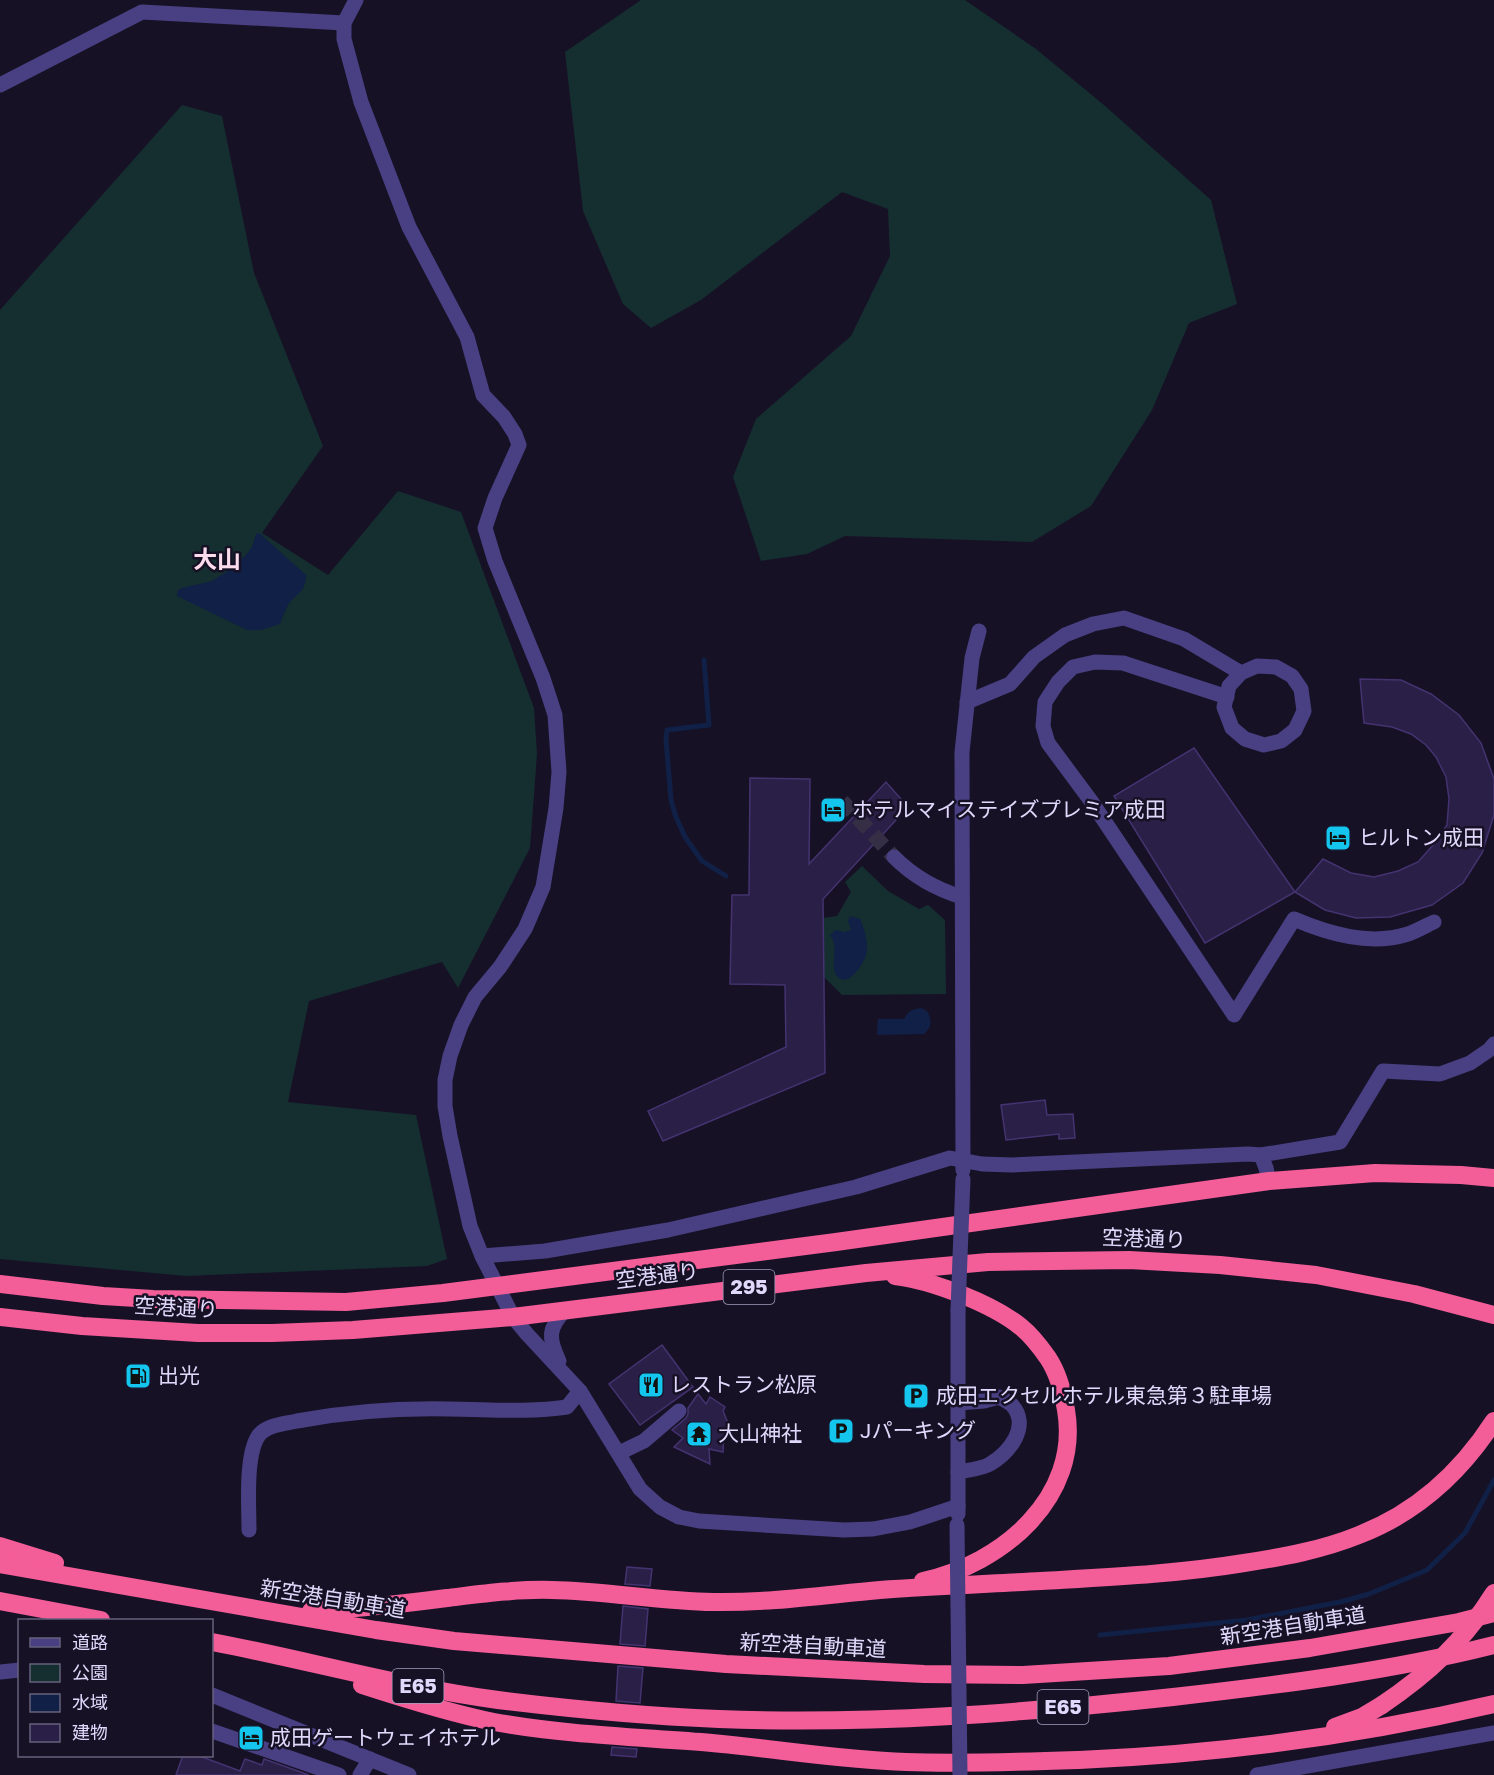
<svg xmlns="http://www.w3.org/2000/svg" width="1494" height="1775" font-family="'Golos Text','Noto Sans JP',sans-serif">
  <rect width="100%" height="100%" fill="#171126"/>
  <g fill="#152e30">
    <path d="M 641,0 L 965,0 L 1036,49 L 1104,105 L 1211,200 L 1237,304 L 1189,323 L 1152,410 L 1091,506 L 1032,542 L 845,536 L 807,554 L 761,561 L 733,477 L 756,419 L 851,336 L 890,256 L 888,209 L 842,192 L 701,300 L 651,328 L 623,304 L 583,211 L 565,52 Z"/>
    <path d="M 182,105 L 222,116 L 254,273 L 323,446 L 262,533 L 328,575 L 398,491 L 461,512 L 534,708 L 537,754 L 530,848 L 458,988 L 442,962 L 309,1001 L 288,1102 L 416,1115 L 447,1259 L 427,1266 L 186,1276 L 0,1259 L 0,310 Z"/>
    <path d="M 862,866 L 888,891 L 919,909 L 928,905 L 945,920 L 946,994 L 842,995 L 824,977 L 823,918 L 837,916 L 851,892 L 845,882 Z"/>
  </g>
  <g fill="#102046">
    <path d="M 259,533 L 306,575 C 306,593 296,593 288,605 C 285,611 282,618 280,624 L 261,630 L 247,630 L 177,596 L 178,590 L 182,588 L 212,581 L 225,573 L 246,555 L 252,547 L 256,534 Z"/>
    <path d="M 850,916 L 860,919 C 864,928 868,941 867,951 C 866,961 848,990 837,976 C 829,966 840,948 830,935 L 836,930 L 844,932 L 851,930 L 848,921 Z"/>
    <path d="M 921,1008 L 927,1011 C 932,1020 932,1027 924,1034 L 877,1035 L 878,1019 L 904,1019 C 908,1011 912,1009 921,1008 Z"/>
  </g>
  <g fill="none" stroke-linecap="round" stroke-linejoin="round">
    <g stroke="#102046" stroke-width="5">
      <path d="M 704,660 L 709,725 L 667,730 L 666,739 L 671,800 L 676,817 L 685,837 L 702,861 L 726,876"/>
      <path d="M 1100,1635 L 1247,1620 L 1340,1602 L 1369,1594 L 1427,1570 L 1465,1533 L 1494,1480"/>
    </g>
  </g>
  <g fill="#2a1f46" stroke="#443370" stroke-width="1.5">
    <path d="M 1360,679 L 1401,680 L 1431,694 L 1459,715 L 1481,743 L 1494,779 L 1494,815 L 1482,853 L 1463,883 L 1432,905 L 1390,917 L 1356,918 L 1325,910 L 1295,892 L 1323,859 L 1351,873 L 1374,877 L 1398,871 L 1418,862 L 1434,844 L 1447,825 L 1449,799 L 1446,777 L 1436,757 L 1426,745 L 1411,734 L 1392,727 L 1364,723 Z"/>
    <path d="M 1194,748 L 1295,892 L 1205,943 L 1114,796 Z"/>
    <path d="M 750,778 L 810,779 L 809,864 L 886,782 L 908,807 L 823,899 L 825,1073 L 663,1141 L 648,1111 L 786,1047 L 785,985 L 730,984 L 732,895 L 749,895 Z"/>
    <path d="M 1045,1100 L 1047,1115 L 1073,1114 L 1075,1138 L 1059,1139 L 1059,1134 L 1006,1140 L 1001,1105 Z"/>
    <path d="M 662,1345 L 693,1387 L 640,1425 L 609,1384 Z"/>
    <path d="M 698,1394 L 706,1404 L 710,1397 L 725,1407 L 723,1411 L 731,1430 L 724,1433 L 723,1452 L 709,1449 L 710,1464 L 674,1447 L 683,1438 L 672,1430 L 686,1418 L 688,1414 L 688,1408 Z"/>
    <path d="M 627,1567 L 652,1569 L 650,1586 L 625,1584 Z"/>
    <path d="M 623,1606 L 648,1609 L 645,1646 L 620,1644 Z"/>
    <path d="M 618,1666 L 643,1668 L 640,1703 L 616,1701 Z"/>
    <path d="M 612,1747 L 637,1749 L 636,1757 L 611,1755 Z"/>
    <path d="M 183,1755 L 197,1755 L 240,1771 L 245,1759 L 262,1765 L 264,1759 L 309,1775 L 176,1775 Z"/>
  </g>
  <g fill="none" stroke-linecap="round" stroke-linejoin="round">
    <path stroke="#352f46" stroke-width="15" stroke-dasharray="15 8" stroke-linecap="butt" d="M 842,801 L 894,857"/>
    <g stroke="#484082" stroke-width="15">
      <path d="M 356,0 L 344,23 L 344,39 L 361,102 L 409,227 L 467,337 L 483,395 L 504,417 L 515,434 L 519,445 L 495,498 L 485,528 L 495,561 L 543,678 L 555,715 L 559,772 L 556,808 L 543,887 L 525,929 L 500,967 L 475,997 L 461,1025 L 450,1056 L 445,1080 L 445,1106 L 450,1136 L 470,1226 L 482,1256 L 513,1317 L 527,1334 L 580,1391 L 640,1489 L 660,1507 L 679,1517 L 699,1521 L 844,1530 L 873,1529 L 910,1522 L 958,1506"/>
      <path d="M 0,85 L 142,12 L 344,23"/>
      <path d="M 1227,697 L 1123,663 L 1095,662 L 1073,667 L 1058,682 L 1045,702 L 1043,726 L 1048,743 L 1091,801 L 1234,1015 L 1294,919 C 1329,934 1370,946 1408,934 C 1417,931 1425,926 1434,922"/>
      <path d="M 967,702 L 1010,684 L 1034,657 L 1065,635 L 1093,624 L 1124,618 L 1184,639 L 1241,673 L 1257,666 L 1276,667 L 1292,676 L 1301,689 L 1304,711 L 1295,730 L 1281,741 L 1264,745 L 1245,739 L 1232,728 L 1224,707 L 1229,686 L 1241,673"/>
      <path d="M 894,857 C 914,877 935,889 962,897"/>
      <path d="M 1261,1155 L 1340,1142 L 1383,1071 L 1440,1074 L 1470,1063 L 1489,1050 L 1494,1044"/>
      <path d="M 963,1170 L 962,752 L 972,658 L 979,631"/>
      <path d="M 482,1256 L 545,1251 L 668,1230 L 856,1187 L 950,1158 L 982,1164 L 1012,1165 L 1248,1154 L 1261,1155 L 1266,1168 L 1269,1181"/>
      <path d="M 559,1361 C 548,1337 548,1329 565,1310"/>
      <path d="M 619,1453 L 644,1441 L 679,1411"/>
      <path d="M 958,1472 C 968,1470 982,1469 990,1464 C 1009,1453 1031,1426 1012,1405 C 1009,1402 1003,1399 999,1397 L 984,1401 L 958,1403"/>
      <path d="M 958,1514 L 958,1310"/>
      <path d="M 249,1530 C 249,1506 245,1454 259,1435 C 267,1425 284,1424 297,1421 C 346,1412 397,1408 448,1409 C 487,1409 527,1413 567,1407 L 580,1391"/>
      <path d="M 0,1672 L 20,1670"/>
      <path d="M 212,1695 L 409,1775"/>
      <path d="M 212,1731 L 339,1775"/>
      <path d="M 360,1775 L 370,1759"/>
      <path d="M 1257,1775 L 1494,1733"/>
    </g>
    <g stroke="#f35d98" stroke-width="18">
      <path d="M 895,1276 C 931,1280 993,1304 1021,1327 C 1031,1335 1041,1348 1048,1358 C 1058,1373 1063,1392 1066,1410 C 1081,1497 1002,1564 923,1581"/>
      <path d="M 0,1284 L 103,1296 L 153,1299 L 346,1302 L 443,1293 L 836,1242 L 1269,1181 L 1375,1173 L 1461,1175 L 1494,1178"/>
      <path d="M 0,1317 L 82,1326 L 198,1333 L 272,1333 L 353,1330 L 513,1317 L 866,1273 L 988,1262 L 1129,1260 L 1220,1265 L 1316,1275 L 1414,1294 L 1494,1315"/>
      <path d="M 0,1546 L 55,1563"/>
      <path d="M 0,1564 L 376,1630 L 454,1641 L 726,1664 L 924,1674 L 1023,1675 L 1169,1666 L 1310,1648 L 1459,1622 L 1494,1613"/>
      <path d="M 0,1601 L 101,1620"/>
      <path d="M 311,1611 C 357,1609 401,1604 447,1598 C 481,1594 517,1589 552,1590 C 605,1591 659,1601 713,1602 C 769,1603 824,1595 880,1590 C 933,1586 987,1584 1041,1581 C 1109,1577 1177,1574 1244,1563 C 1283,1557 1322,1550 1359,1535 C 1416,1513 1461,1472 1494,1421"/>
      <path d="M 212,1642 C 307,1660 401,1687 498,1700 C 571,1709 645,1716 719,1719 C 870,1725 1023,1713 1173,1697 C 1279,1685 1391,1671 1494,1645"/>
      <path d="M 362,1685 C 405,1699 449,1713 494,1722 C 566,1735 639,1737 712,1743 C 777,1749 841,1760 906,1762 C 964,1764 1021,1762 1079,1760 C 1219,1754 1357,1736 1494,1704"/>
      <path d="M 1335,1727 L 1362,1717 L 1382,1705"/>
    </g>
    <g stroke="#484082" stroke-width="15">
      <path d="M 958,1310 L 963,1179"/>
      <path d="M 957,1525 L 960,1775"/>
    </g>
    <path stroke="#f35d98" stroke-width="18" d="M 1382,1705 C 1428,1674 1464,1641 1494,1593"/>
  </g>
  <defs>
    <g id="hotel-square" transform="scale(1.35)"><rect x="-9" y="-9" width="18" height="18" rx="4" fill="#14c5ee" stroke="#171126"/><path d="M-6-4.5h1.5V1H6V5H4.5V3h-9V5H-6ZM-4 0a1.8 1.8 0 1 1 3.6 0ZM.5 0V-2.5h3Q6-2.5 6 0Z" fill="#111"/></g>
    <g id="fuel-square" transform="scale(1.35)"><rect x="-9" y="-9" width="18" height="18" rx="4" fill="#14c5ee" stroke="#171126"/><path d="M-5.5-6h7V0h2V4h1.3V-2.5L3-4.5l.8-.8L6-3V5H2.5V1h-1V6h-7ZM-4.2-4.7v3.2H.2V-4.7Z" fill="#111"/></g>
    <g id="restaurant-square" transform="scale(1.35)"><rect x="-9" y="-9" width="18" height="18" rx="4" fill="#14c5ee" stroke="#171126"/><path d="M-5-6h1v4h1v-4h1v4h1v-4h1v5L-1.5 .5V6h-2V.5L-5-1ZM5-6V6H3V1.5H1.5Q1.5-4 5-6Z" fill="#111"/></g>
    <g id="parking-square" transform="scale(1.35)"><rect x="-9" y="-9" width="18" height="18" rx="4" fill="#14c5ee" stroke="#171126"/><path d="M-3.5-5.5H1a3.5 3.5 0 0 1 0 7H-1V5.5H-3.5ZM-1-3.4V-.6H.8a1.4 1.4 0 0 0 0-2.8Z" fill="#111"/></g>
    <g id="temple-square" transform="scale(1.35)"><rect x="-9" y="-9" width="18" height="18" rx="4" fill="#14c5ee" stroke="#171126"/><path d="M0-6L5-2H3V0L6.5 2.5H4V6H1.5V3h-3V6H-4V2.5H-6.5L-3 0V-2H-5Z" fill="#111"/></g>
  </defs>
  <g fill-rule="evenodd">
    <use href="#hotel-square" x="833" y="810"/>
    <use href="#hotel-square" x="1338" y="838"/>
    <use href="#fuel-square" x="138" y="1376"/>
    <use href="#restaurant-square" x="651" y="1385"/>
    <use href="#parking-square" x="916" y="1396"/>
    <use href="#parking-square" x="841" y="1431"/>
    <use href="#temple-square" x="699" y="1434"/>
    <use href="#hotel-square" x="251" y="1738"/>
  </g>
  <g text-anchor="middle" stroke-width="5" stroke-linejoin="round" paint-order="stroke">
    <g fill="#171126" stroke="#a49dbc" stroke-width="1.5">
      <rect x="723.5" y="1270" width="51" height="34" rx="4.5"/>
      <rect x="392.5" y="1669" width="51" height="34" rx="4.5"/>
      <rect x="1037.5" y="1690" width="51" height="34" rx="4.5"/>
    </g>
    <g font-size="20" font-weight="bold" fill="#e0d9fc">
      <text x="749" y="1294">295</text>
      <text x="418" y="1693">E65</text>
      <text x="1063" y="1714">E65</text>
    </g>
    <g font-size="21" fill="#e0d9fc" stroke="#171126" text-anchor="start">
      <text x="852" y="817">ホテルマイステイズプレミア成田</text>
      <text x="1358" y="845">ヒルトン成田</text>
      <text x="158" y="1383">出光</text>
      <text x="670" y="1392">レストラン松原</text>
      <text x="936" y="1403">成田エクセルホテル東急第３駐車場</text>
      <text x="860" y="1438">Jパーキング</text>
      <text x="718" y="1441">大山神社</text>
      <text x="270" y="1745">成田ゲートウェイホテル</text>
    </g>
    <g font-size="21" fill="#e0d9fc" stroke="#171126">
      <text transform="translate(1144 1239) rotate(2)" y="7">空港通り</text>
      <text transform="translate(657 1276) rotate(-7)" y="7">空港通り</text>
      <text transform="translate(176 1308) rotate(3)" y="7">空港通り</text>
      <text transform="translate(333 1599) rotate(9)" y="7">新空港自動車道</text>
      <text transform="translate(1293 1626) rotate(-9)" y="7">新空港自動車道</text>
      <text transform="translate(813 1646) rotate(3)" y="7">新空港自動車道</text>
    </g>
    <g font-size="24" font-weight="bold" fill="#fcdbed" stroke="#171126">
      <text x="217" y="568">大山</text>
    </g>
  </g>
  <rect x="18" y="1619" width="195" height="138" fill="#171126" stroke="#67617c" stroke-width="1.5"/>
  <rect x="30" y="1638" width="30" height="9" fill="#484082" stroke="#67617c" stroke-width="1.5"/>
  <text x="72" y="1649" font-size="18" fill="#e0d9fc">道路</text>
  <rect x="30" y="1664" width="30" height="18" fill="#152e30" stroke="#67617c" stroke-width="1.5"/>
  <text x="72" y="1679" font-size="18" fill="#e0d9fc">公園</text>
  <rect x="30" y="1694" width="30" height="18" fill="#102046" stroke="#67617c" stroke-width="1.5"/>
  <text x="72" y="1709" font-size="18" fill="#e0d9fc">水域</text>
  <rect x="30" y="1724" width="30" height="18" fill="#2a1f46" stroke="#67617c" stroke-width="1.5"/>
  <text x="72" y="1739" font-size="18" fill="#e0d9fc">建物</text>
</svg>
